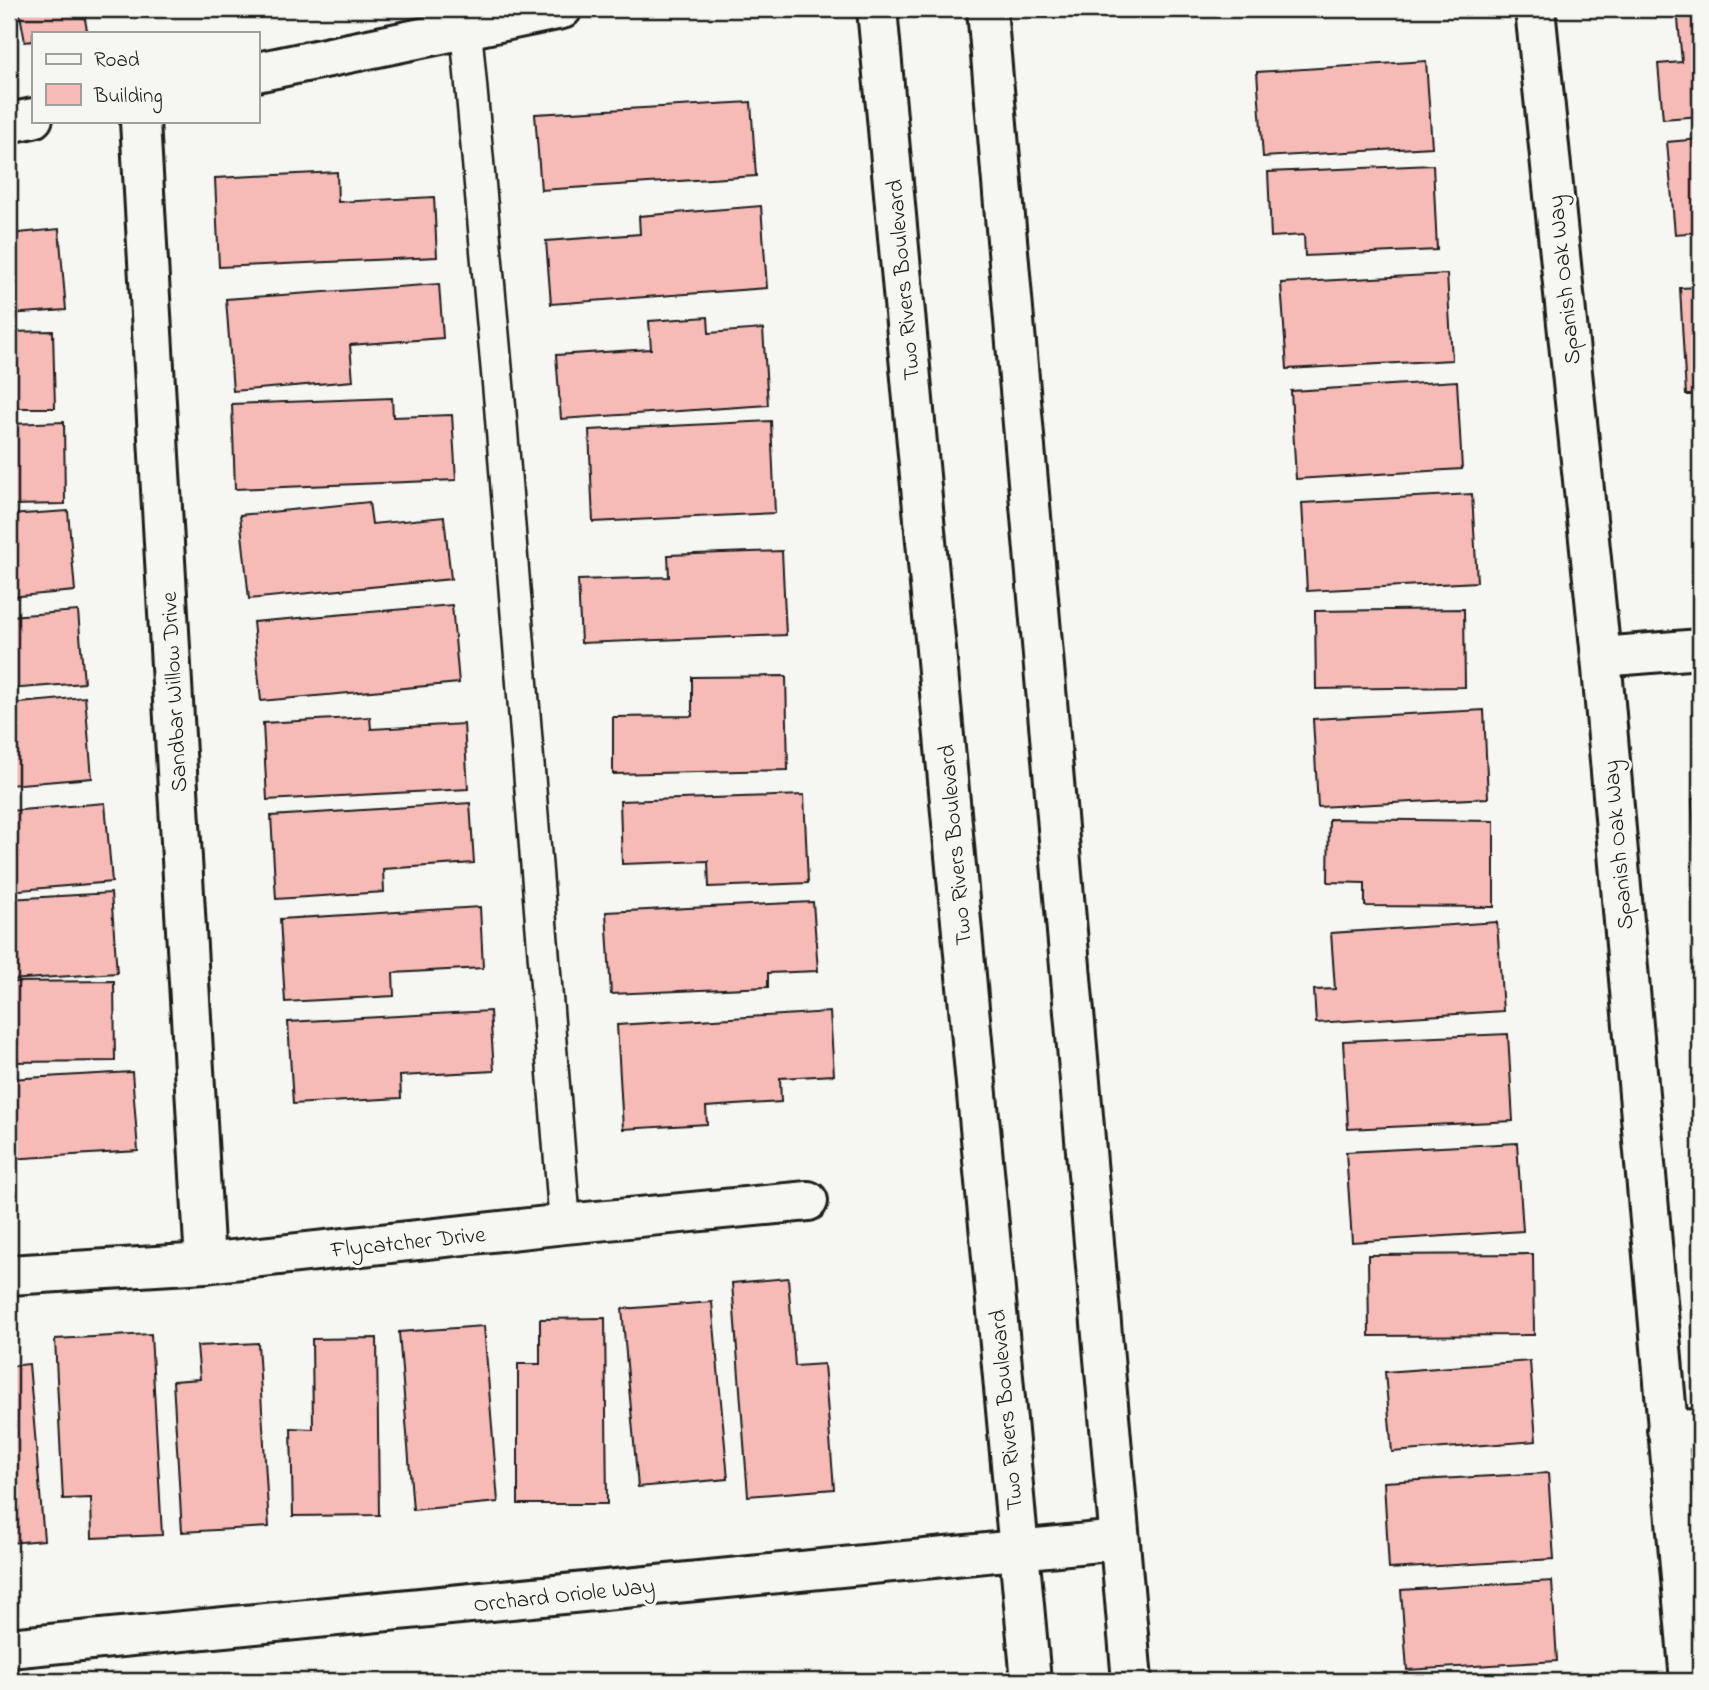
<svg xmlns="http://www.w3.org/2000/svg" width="1709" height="1690" font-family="'Indie Flower',sans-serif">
  <rect width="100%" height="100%" fill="#f6f6f2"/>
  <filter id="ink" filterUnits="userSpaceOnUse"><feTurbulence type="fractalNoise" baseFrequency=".0143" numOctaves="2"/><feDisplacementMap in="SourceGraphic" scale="14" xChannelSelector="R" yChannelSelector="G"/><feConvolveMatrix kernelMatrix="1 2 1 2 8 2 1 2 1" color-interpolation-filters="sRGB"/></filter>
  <g filter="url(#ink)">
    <g fill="#f7bbb7" stroke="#1c1c1c" stroke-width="2">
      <path d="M 19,9 L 83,9 L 87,30 L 72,33 L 33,33 L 33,41 L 25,42 Z"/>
      <path d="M 1677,9 L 1700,9 L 1700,116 L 1663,119 L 1658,64 L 1682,62 Z"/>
      <path d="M 1426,61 L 1432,147 L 1263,157 L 1257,72 Z"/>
      <path d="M 751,102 L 756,176 L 541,190 L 535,114 Z"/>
      <path d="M 1700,139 L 1700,232 L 1675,234 L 1667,142 Z"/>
      <path d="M 1433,165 L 1437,250 L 1305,256 L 1304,235 L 1271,237 L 1268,172 Z"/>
      <path d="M 337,172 L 338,202 L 434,197 L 437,257 L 219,267 L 215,178 Z"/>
      <path d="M 761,206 L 767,288 L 551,304 L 546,241 L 640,234 L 639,216 Z"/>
      <path d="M 59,229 L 66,310 L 9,314 L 9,234 Z"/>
      <path d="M 1447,274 L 1452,360 L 1287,369 L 1281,283 Z"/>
      <path d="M 439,284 L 443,338 L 350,345 L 353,381 L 233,391 L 226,299 Z"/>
      <path d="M 1700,287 L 1700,395 L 1686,395 L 1680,288 Z"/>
      <path d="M 708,317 L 709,333 L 763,329 L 768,405 L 561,419 L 556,355 L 651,349 L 649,321 Z"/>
      <path d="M 53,331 L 55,408 L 9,408 L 9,332 Z"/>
      <path d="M 1457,381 L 1462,469 L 1296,479 L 1291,391 Z"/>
      <path d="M 392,398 L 393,417 L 452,415 L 456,480 L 235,489 L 232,404 Z"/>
      <path d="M 771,421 L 775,513 L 593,522 L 589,430 Z"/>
      <path d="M 64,422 L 65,504 L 9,505 L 9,424 Z"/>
      <path d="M 1472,494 L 1477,582 L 1307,591 L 1302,503 Z"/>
      <path d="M 369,502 L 372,524 L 444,517 L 451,579 L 249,599 L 240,515 Z"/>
      <path d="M 68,511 L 75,591 L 9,597 L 9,515 Z"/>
      <path d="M 782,551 L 786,635 L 581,643 L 578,580 L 669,577 L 668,555 Z"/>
      <path d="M 452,605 L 459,683 L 261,701 L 253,622 Z"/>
      <path d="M 1464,609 L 1465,687 L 1316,689 L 1315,611 Z"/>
      <path d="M 78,611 L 84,683 L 9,689 L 9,616 Z"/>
      <path d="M 786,676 L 788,770 L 613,774 L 613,717 L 692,716 L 692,677 Z"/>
      <path d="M 85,697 L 92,778 L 9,785 L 9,704 Z"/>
      <path d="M 1484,710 L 1488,798 L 1318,807 L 1313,719 Z"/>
      <path d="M 370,717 L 371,729 L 464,724 L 468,789 L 267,800 L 263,723 Z"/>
      <path d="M 804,795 L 808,883 L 709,887 L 708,861 L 622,864 L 620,801 Z"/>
      <path d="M 1700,798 L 1700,932 L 1692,799 Z"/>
      <path d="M 105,803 L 112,882 L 9,891 L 9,811 Z"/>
      <path d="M 470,803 L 474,863 L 383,869 L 384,892 L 276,899 L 271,816 Z"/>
      <path d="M 1329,819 L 1494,821 L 1494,907 L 1365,906 L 1365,883 L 1328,882 Z"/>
      <path d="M 111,893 L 117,973 L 9,980 L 9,899 Z"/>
      <path d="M 813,902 L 818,971 L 768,973 L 768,987 L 611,994 L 606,912 Z"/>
      <path d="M 480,907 L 483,968 L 393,973 L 394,996 L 285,1002 L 280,919 Z"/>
      <path d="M 1497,922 L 1503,1011 L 1316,1023 L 1314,990 L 1335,989 L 1331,933 Z"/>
      <path d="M 114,981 L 115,1061 L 9,1062 L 9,982 Z"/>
      <path d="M 490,1011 L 494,1071 L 400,1076 L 401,1098 L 293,1104 L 288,1022 Z"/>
      <path d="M 830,1012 L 834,1075 L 780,1078 L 781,1102 L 706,1107 L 707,1124 L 623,1129 L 617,1025 Z"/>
      <path d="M 1508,1034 L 1513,1121 L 1348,1129 L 1343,1041 Z"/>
      <path d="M 132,1072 L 138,1151 L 9,1159 L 9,1079 Z"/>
      <path d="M 1517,1143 L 1523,1231 L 1352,1242 L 1346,1152 Z"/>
      <path d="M 1533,1254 L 1534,1335 L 1369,1336 L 1368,1255 Z"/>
      <path d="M 788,1278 L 795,1366 L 824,1364 L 834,1489 L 748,1496 L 732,1283 Z"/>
      <path d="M 712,1302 L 728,1479 L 638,1487 L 622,1309 Z"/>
      <path d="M 605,1318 L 607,1504 L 518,1504 L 518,1364 L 540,1364 L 540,1319 Z"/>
      <path d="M 484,1326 L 498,1502 L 413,1510 L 399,1332 Z"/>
      <path d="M 151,1334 L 162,1535 L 92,1538 L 91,1498 L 63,1499 L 55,1339 Z"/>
      <path d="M 377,1338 L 379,1515 L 293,1516 L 291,1428 L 313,1429 L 312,1339 Z"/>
      <path d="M 258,1343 L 269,1527 L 182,1532 L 173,1381 L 200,1379 L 197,1346 Z"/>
      <path d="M 1530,1361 L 1536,1441 L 1392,1452 L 1385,1372 Z"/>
      <path d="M 29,1364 L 44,1540 L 9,1543 L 9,1366 Z"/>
      <path d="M 1548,1473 L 1554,1559 L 1389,1569 L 1384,1482 Z"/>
      <path d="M 1552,1581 L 1557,1661 L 1407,1670 L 1401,1590 Z"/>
    </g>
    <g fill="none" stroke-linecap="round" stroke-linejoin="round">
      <g stroke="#1c1c1c" stroke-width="35">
        <path id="service" d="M 466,29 L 500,406 L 565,1224"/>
      </g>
      <g stroke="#1c1c1c" stroke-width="44">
        <g id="minor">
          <path d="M 877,9 L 1031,1681"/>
          <path d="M 987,9 L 1132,1681"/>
          <path d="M 1535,9 L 1601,657 L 1690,1681"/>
          <path d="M 257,72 L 562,9"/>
          <path d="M 140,121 L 205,1263"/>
          <path d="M 9,123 L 33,118"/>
          <path d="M 1601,657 L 1700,649"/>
          <path d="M 9,1275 L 205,1263 L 565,1224 L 808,1201"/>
          <path d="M 1667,1430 L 1700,1429"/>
          <path d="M 9,1648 L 1119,1540"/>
        </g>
      </g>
      <use href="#service" stroke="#f6f6f2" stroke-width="30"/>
      <use href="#minor" stroke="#f6f6f2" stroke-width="38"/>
    </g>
  </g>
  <g text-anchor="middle" stroke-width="6" stroke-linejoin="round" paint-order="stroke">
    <g font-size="23" fill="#1c1c1c" stroke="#f6f6f2">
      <text transform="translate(902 280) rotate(-95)" y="8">Two Rivers Boulevard</text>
      <text transform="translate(1563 280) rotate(-96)" y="8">Spanish Oak Way</text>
      <text transform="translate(173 692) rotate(-93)" y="8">Sandbar Willow Drive</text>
      <text transform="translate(954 845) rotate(-95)" y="8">Two Rivers Boulevard</text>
      <text transform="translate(1617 845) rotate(-95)" y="8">Spanish Oak Way</text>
      <text transform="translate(408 1241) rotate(-6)" y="8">Flycatcher Drive</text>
      <text transform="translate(1005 1410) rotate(-95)" y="8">Two Rivers Boulevard</text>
      <text transform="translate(564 1594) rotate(-6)" y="8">Orchard Oriole Way</text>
    </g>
  </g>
  <rect width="1709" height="1690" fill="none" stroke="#f6f6f2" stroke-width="35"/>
  <rect x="18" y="18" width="1674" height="1655" fill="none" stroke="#1c1c1c" stroke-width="2.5" filter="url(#ink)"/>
  <rect x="32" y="32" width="228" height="91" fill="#f6f6f2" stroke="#9f9f9c" stroke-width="2"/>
  <rect x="46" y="54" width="35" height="10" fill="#f6f6f2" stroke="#9f9f9c" stroke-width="2"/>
  <text x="94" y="66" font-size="21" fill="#1c1c1c">Road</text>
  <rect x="46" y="84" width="35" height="21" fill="#f7bbb7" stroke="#9f9f9c" stroke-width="2"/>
  <text x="94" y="102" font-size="21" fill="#1c1c1c">Building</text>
</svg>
